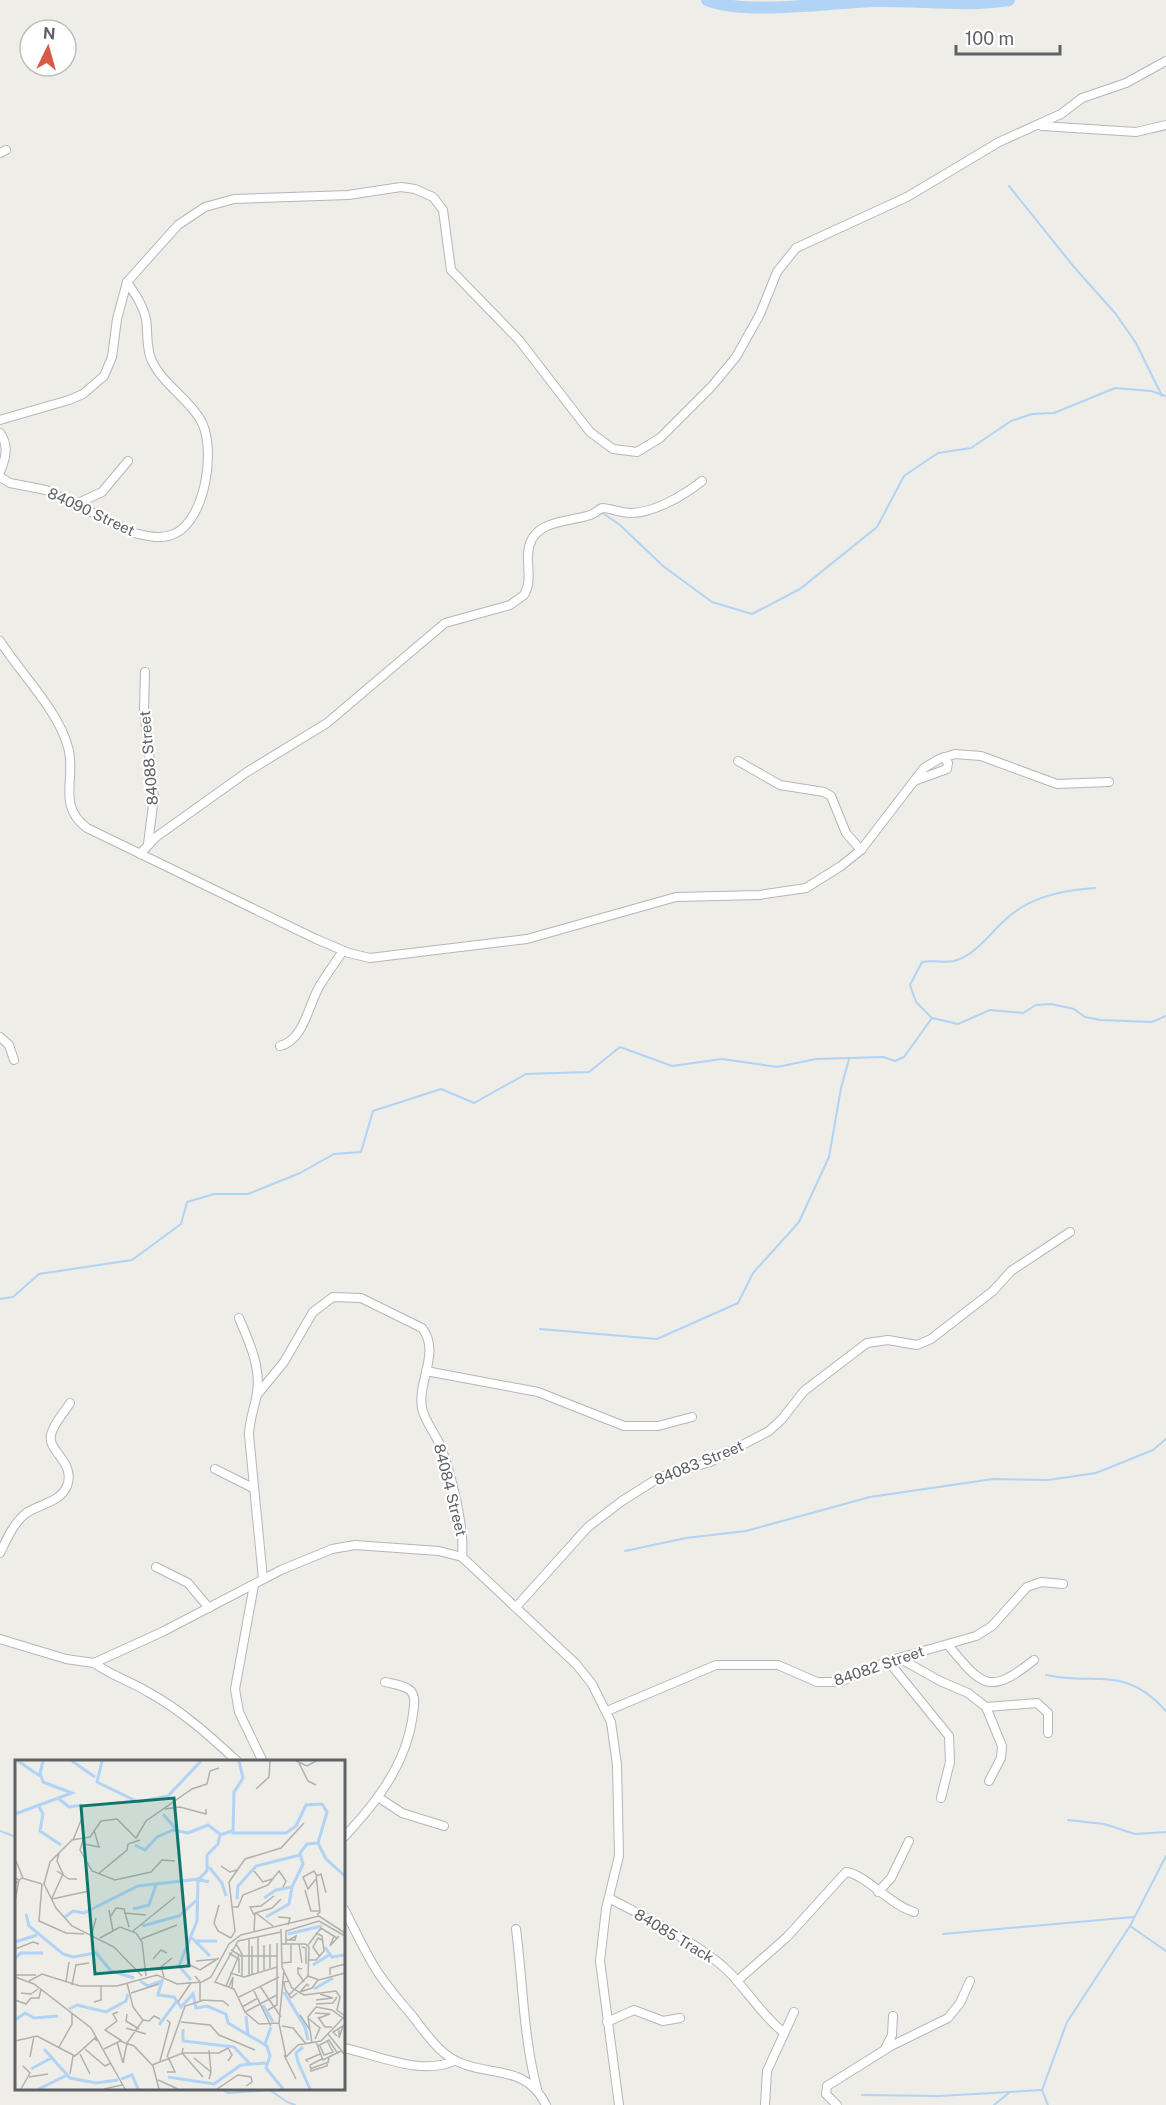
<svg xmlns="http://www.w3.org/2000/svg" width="1166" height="2105" font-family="'Public Sans',sans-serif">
  <rect width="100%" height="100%" fill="#eeede7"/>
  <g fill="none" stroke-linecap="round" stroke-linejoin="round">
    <g stroke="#b1d3f5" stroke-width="2">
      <path d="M 1009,186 L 1074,267 L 1115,313 L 1136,343 L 1162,396"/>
      <path d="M 601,512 L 620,525 L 663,566 L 712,602 L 752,614 L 800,589 L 877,527 L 904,476 L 938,453 L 971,448 L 1011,421 L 1032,414 L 1054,413 L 1115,388 L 1151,391 L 1166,396"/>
      <path d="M 932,1018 L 916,1002 L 910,985 L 922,962 C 932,960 944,963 954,961 C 976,955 989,934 1005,920 C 1029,897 1062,890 1095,888"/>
      <path d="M 0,1299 L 13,1297 L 39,1274 L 132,1260 L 181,1224 L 187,1202 L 214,1194 L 248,1194 L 300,1173 L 334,1154 L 361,1152 L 373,1111 L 441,1089 L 474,1103 L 526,1074 L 589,1072 L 620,1047 L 672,1066 L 722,1059 L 777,1067 L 816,1059 L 883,1057 L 895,1061 L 904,1057 L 932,1018 L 958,1024 L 990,1010 L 1023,1013 L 1036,1005 L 1051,1004 L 1074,1009 L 1085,1017 L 1100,1020 L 1152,1022 L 1166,1016"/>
      <path d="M 540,1329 L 657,1339 L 738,1303 L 753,1273 L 799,1222 L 829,1157 L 841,1088 L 849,1059"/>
      <path d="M 625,1551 L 686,1538 L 746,1531 L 870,1497 L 993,1479 L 1048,1480 L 1096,1473 L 1153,1450 L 1166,1439"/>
      <path d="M 1046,1675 C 1096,1686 1124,1664 1166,1711"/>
      <path d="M 1068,1820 L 1104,1824 L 1135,1834 L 1166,1832"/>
      <path d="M 0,1831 L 16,1837"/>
      <path d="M 1130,1926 L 1166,1951"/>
      <path d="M 943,1934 L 1134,1917"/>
      <path d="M 219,2088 L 228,2093 L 270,2090 L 287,2102 L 295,2105"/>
      <path d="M 862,2095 L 939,2096 L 1042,2090"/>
      <path d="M 994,2105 L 1010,2092"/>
      <path d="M 1048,2105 L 1042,2090 L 1067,2022 L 1130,1926 L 1166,1856"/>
    </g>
    <path stroke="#b1d3f5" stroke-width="12" d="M 707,0 C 745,16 832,2 876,1 C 920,0 965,7 1009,0"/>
    <g stroke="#b4b6ba" stroke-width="10">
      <g id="street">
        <path d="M 1042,126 L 1136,132 L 1166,125"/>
        <path d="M 0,153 L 6,150"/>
        <path d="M 0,420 L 69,400 L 83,394 L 104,376 L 112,357 L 117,319 L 127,282 L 178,225 L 205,207 L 234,199 L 348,195 L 401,187 L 415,189 L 433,197 L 443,210 L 451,270 L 519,340 L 590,432 L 613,449 L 637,452 L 660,438 L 712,386 L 736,357 L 760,314 L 777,272 L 796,248 L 907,197 L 999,142 L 1061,114 L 1082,98 L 1126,83 L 1166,61"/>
        <path d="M 0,433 C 9,445 6,458 0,472"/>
        <path d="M 0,477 L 10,483 L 46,490 L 134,533 C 147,536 161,540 174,534 C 206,520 217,446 200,419 C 186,396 162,384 151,359 C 146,346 148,332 146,319 C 143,305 135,294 127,282"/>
        <path d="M 76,504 L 102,492 L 128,461"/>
        <path d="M 0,641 C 21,674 58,710 68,747 C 77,778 56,805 87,828 L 316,939 L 349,953 L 370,958 L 527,939 L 676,897 L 759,895 L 806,888 L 841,866 L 861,850 L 924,768 L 939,759 L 955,754 L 981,756 L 1057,784 L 1109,782"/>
        <path d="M 145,672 L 144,709 L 154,797 L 148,844"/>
        <path d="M 738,761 L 780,785 L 824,792 L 831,796 L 846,833 L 861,850"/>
        <path d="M 914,781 L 947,769 L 948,763 L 944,757"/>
        <path d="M 140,854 L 156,837 L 247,772 L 327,723 L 445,623 L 510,605 L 524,595 C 532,582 527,568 528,554 C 530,519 567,523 590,515 C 594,514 598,510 602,508 C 611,508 620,513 630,513 C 654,513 683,496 702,481"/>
        <path d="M 0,1037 L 9,1045 L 14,1060"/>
        <path d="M 280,1046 C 304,1040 308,1006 319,987 C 326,975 335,963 343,951"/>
        <path d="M 239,1318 C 249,1342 261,1366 257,1393 C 255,1407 249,1420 249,1435 L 263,1579"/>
        <path d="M 426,1371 L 538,1392 L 624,1426 L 658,1426 L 692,1417"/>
        <path d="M 257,1395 L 284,1362 L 313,1312 L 333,1297 L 361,1298 L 422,1328 C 441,1352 417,1382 422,1408 C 425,1422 435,1433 440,1445 C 451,1473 465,1528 462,1557"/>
        <path d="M 215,1469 L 253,1488"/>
        <path d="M 0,1553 C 7,1539 13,1524 25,1514 C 38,1504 60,1503 67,1486 C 76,1462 47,1451 51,1435 C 53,1424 64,1413 70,1403"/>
        <path d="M 156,1567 L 188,1583 L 209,1608"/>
        <path d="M 254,1585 L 235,1689 L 239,1712 L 263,1762"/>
        <path d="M 516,1607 L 588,1527 L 622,1501 L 660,1477 L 710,1462 L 769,1431 L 782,1419 L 804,1391 L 867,1343 L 888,1340 L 917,1345 L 931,1339 L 993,1291 L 1011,1271 L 1070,1232"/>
        <path d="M 0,1639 L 66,1659 L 94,1663 L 162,1632 L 281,1570 L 332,1549 L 355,1545 L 439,1551 L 462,1557 L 576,1664 L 592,1684 L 611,1722 L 617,1765 L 619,1856 L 606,1909 L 600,1961 L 619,2105"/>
        <path d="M 948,1645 C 982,1686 989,1696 1034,1660"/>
        <path d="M 899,1658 L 940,1681 L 968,1693 L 986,1707 L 1002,1746 L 1001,1758 L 989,1781"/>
        <path d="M 888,1661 L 949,1736 L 950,1762 L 941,1798"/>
        <path d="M 94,1663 C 112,1676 130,1681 148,1692 C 181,1710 210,1736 238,1762"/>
        <path d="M 986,1707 L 1037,1703 L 1048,1713 L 1048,1733"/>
        <path d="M 607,1711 L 716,1665 L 778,1665 L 817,1682 L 840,1682 L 888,1661 L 976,1636 L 992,1626 L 1027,1587 L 1041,1582 L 1063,1584"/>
        <path d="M 378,1797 L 402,1813 L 444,1826"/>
        <path d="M 344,1837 C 377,1802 407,1763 413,1714 C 414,1706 416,1698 411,1691 C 405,1685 393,1684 385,1682"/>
        <path d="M 878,1892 L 891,1878 L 909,1841"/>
        <path d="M 609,1898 C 644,1917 699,1943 728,1971 C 748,1991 759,2012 783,2032"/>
        <path d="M 344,1909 C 354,1928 363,1948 374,1966 C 385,1985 400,2001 414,2018 C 423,2030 432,2043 444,2053 C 480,2082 523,2058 546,2105"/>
        <path d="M 516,1929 C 523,1982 523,2036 537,2089"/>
        <path d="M 737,1981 L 787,1937 L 846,1872 C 865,1874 890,1905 914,1912"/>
        <path d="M 607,2022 L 634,2010 L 663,2021 L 680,2018"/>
        <path d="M 344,2048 C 378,2055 421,2076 454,2061"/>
        <path d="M 885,2049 L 892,2035 L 893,2016"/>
        <path d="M 765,2105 L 767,2071 L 794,2012"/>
        <path d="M 837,2105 L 826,2094 L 827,2086 L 891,2046 L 948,2018 L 960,2003 L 970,1981"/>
      </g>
    </g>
    <use href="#street" stroke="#fff" stroke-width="8"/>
  </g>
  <g text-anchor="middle" stroke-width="4.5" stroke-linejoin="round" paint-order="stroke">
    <g font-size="15" fill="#5e6165" stroke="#fff">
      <text transform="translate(91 512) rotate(25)" y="5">84090 Street</text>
      <text transform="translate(149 758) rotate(-95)" y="5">84088 Street</text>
      <text transform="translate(699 1463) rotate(-22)" y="5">84083 Street</text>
      <text transform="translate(450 1490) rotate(76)" y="5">84084 Street</text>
      <text transform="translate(879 1666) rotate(-19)" y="5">84082 Street</text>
      <text transform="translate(674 1936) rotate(31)" y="5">84085 Track</text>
    </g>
  </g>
  <g transform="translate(15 1760)">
    <rect width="330" height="330" fill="#eeede7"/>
    <path fill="none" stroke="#b1d3f5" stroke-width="3" d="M 3,1 L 25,16M 57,1 L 80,17M 87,1 L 82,22 L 123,42 L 153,36 L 186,1M 224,1 L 228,18 L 219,32 L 218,73 L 271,73 L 281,66 L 291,45 L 307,44 L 312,52 L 303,83 L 311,99 L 330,116M 44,39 L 54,47 L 67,45M 24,47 L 28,54 L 25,71 L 46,85M 0,54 L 57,33 L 28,22 L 25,13 L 28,1M 148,54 L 161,69M 120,85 L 130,90 L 142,77 L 158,70 L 173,73 L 193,65 L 205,74M 194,107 L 207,123 L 211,136M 249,138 L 261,130 L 277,127 L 288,104 L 285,93 L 292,84 L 303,83M 222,139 L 223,126 L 241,106 L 285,95M 118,149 L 134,145 L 141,125M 11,154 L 14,166 L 48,194 L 58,197 L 81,193 L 96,211 L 119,218M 50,157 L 58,151 L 69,153 L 123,126 L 184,119 L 192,111 L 192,95 L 203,84 L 205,75 L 217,71M 251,157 L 274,144 L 277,127M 127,166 L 164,156 L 183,139M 273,174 L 307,166M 177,178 L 195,196M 180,181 L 202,181M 0,182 L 22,175M 310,187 L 317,197 L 329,195M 0,198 L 6,193 L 28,193M 298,205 L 314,195M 176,220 L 164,206 L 182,161 L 183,119 L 194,122M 125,221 L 133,226 L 147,221 L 143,235 L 159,237 L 166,247 L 178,234 L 181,248 L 192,246 L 211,254 L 213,263 L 252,286 L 255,296 L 251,308 L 268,329M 299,229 L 318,218M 269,232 L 290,267 L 293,280M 248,245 L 258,262M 54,249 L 62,245 L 91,252 L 111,241 L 113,234M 231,256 L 233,275M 0,260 L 10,253 L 19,258 L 43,256M 144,265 L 161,242M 168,269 L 168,281 L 219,287 L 235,304M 250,284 L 256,267M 288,287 L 281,293 L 283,302 L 295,329M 29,289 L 55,318 L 81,323 L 103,320M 16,309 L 36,298M 153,317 L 199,324 L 226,305 L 251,303M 106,319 L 117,315 L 123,329M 24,329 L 52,315"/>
    <path fill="none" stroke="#b0b1af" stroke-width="1.5" d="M 281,1 L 292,6 L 301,1M 284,3 L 293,21 L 301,25M 241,29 L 254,17 L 255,1M 150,49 L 165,47 L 191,54 L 191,49M 58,80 L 67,58M 68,80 L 65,90 L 77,111 L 100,120 L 136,112 L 147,100 L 160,101M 69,84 L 84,87 L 79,70M 1,101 L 8,118M 206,106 L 215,112 L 222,110M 42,111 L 54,119 L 62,119M 239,111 L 248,122 L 257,119M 83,114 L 112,90 L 113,84 L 125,80M 301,116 L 306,114 L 311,133M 0,118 L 4,120 L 0,141M 301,119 L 293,129 L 288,117 L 299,111 L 301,114 L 305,152 L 302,155M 0,124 L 7,118 L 27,124M 27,124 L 24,161 L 51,173 L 69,174M 290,130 L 296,151 L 305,151M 37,138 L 48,114 L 42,101 L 44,93M 37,139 L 74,131M 204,145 L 199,163 L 203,171 L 216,178M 218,147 L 223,147 L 228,135 L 253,125 L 264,111 L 271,121 L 268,127M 94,150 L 98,171M 109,153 L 131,155M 241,153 L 258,166M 239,155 L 235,147 L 246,146 L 259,136M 96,156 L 101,148 L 109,149 L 114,167M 263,157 L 275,158 L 273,165M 266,169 L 267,207 L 277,228 L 289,235 L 321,231 L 325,237 L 322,250 L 330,256M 118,171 L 160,137M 239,172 L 240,153 L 257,148 L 266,139M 319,176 L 315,186 L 324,176M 76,177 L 81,158M 243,177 L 243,212M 85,178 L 105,167 L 121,173 L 127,182 L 131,216M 216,178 L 220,171 L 214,122 L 230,99 L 266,88 L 289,63M 126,179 L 162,165M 271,180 L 280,180 L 281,176 L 274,180M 221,184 L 227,194 L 227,217M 255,184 L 255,208M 267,184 L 290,184 L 294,187 L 293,216 L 274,235M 271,184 L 271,171 L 304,161 L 330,176M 284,184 L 287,203M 249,185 L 249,210M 293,185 L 306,168 L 322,178M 237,186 L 237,215M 287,187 L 291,188 L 291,204M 0,189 L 18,182 L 24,184M 216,190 L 226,196 L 263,196M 214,193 L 224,199 L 224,213M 305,197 L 298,187 L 303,178 L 307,180M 138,199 L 146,190 L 152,193M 294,200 L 301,200 L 309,191 L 307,176 L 301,173M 181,201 L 203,199M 267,203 L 276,202 L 276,184M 175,205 L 185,210 L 204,198M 287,209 L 283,208 L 283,213 L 289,222M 215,213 L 229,217 L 262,207M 0,215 L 21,215M 315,215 L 315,208 L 330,204M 127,216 L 99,187 L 57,166 L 41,148 L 29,124 L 35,102 L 57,80 L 75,77 L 86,61 L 102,59 L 121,78 L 131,61 L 177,29 L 192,24 L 195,11 L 204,8M 180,216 L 185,222 L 185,240 L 208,241 L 214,246M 234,216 L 234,178M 293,216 L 304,220 L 330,213M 0,217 L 19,224 L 76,268 L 110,329M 149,217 L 146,207 L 157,198M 14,221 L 27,214 L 65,226 L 102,226 L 142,215 L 162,224 L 187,222 L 196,217 L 214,184 L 226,175 L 304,156 L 330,173M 274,221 L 269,222 L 270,229 L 276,238 L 282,233M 51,222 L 54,202M 57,225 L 61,205 L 74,203M 211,226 L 224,195M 245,226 L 266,257M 294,226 L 292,224 L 285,232 L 297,228 L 303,220M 214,227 L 218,217 L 217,228M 238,229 L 256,266M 6,233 L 16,234 L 23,229M 116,233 L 144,224M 224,237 L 264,217M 0,240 L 11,244 L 16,238 L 24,238 L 26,229M 301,240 L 318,238 L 305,234M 79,242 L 86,240 L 86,226M 163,242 L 176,223M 301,244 L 318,243 L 322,237M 227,247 L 243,238M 301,247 L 317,250 L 328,258M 253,250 L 262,245 L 262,183M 103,252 L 98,254 L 102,261 L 90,270 L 107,281M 230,252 L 262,235M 300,253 L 315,254 L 304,258M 112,254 L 111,261 L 124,269M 285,255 L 295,270M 303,257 L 310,267 L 317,267M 294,259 L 305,268 L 300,279M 128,260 L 134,261 L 139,256 L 145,259M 166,262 L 195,265 L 204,275 L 240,290M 264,263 L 244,264 L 230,252 L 219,229 L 200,222 L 223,181 L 266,172M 264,263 L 271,297 L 283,285 L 306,281 L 330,256M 264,263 L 269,210M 267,266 L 278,268 L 291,284M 111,268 L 131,274M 313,274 L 330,295M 322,276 L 318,272 L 328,266 L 324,278 L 324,270M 0,281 L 22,276 L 60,296 L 80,278 L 82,281M 102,282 L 108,303M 301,282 L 308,300 L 326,291M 112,283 L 128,260 L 118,247 L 112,223M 297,283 L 293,257 L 301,247M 303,286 L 314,280 L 323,294M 305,286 L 309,295 L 318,292 L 312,281M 44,287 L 57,264 L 57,253M 168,288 L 167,293 L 188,317M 70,289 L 90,306 L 96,303M 89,289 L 105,281 L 119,286 L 138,306 L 144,329M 194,290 L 196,312M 65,294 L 75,314M 269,295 L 281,319M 15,297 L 19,276M 152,297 L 170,246 L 189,240M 179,298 L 196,312 L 194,319M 307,299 L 295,305 L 296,311 L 312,306 L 314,298M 145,301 L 155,263 L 152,260M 293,302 L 291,300 L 305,294M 108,303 L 112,283M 137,305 L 168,293 L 204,293 L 213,288 L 217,295 L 213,301M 295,309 L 314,302M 152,312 L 160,312 L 153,297M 55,314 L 58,296M 14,317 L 33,314M 143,320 L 163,329M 6,329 L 15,313 L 8,306M 89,329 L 107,325M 202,329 L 223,315 L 236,317 L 237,322 L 231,326"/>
    <path fill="#0f766e" fill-opacity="0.15" stroke="#0f766e" stroke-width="3" d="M 159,38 L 174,206 L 80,214 L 66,46 Z"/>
    <rect width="330" height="330" fill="none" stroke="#5e6165" stroke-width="3"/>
  </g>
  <g transform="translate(48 48) rotate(5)"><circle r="28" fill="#ffffff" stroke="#bfc0c1" stroke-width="1.5"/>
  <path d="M0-4.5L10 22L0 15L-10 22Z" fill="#d45b47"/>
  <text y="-9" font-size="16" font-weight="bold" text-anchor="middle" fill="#5e6165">N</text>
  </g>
  <path d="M956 45v9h104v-9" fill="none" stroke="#5e6165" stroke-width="3"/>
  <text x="965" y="45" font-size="18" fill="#5e6165" stroke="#ffffff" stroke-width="4.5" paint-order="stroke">100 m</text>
</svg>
